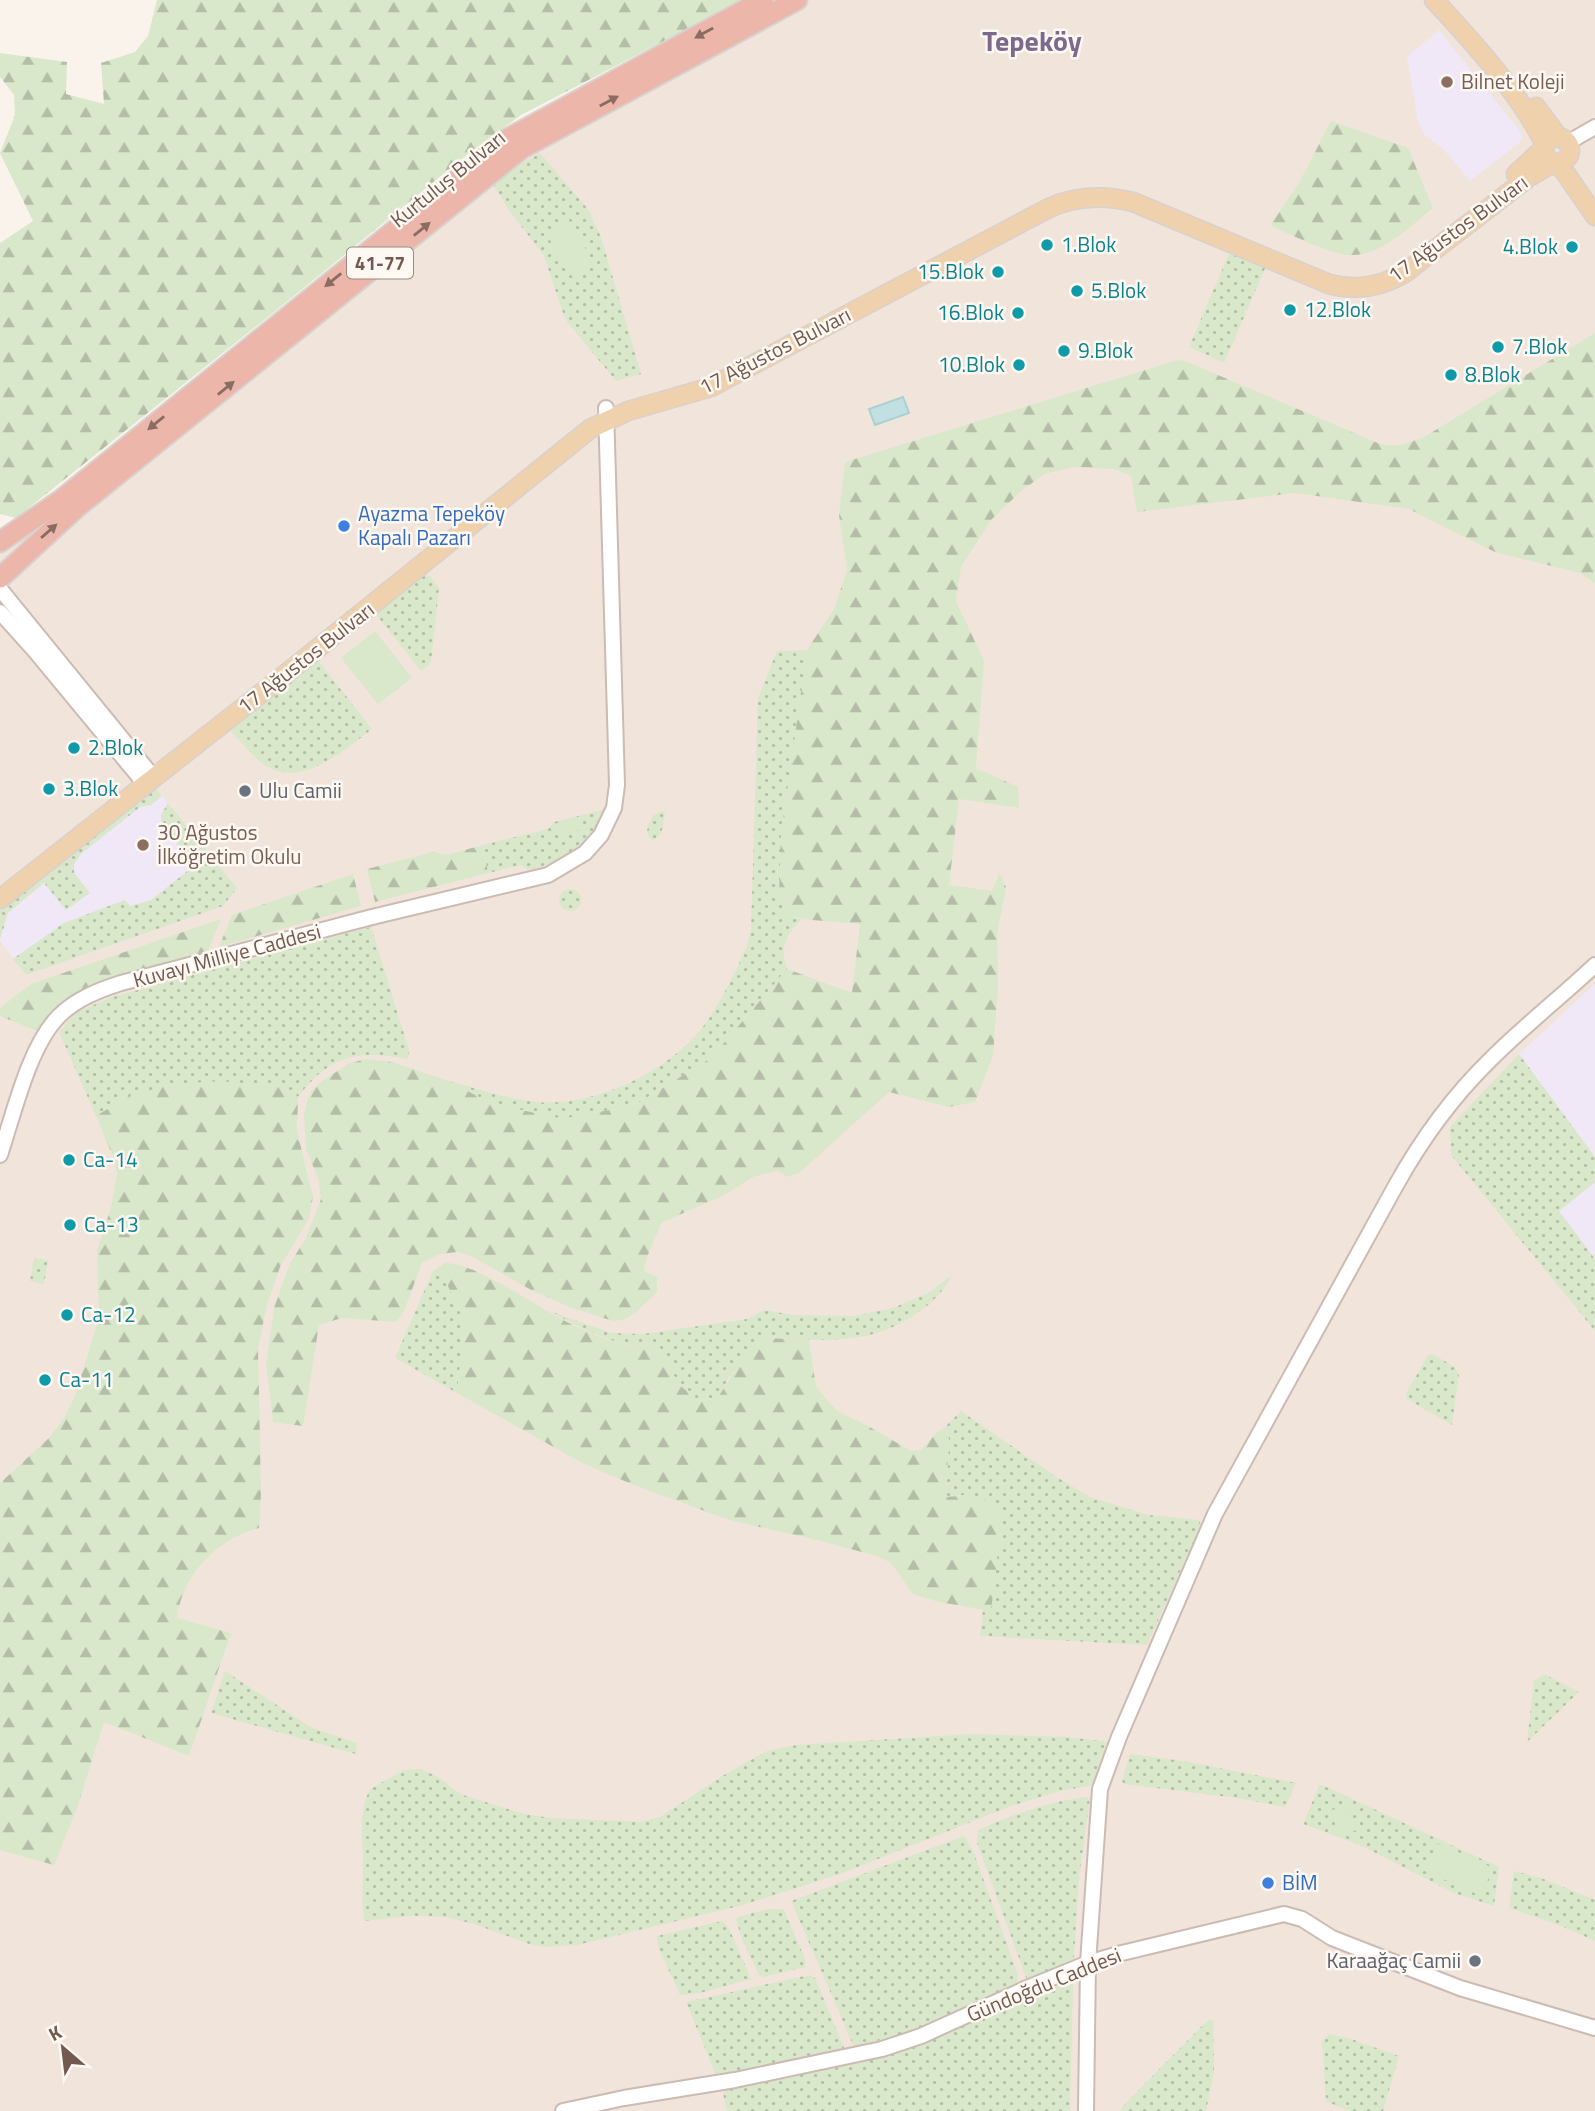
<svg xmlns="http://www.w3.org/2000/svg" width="1595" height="2111" font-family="'Titillium Web',sans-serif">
  <defs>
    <pattern id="green-dots" width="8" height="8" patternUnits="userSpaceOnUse" patternTransform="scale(1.75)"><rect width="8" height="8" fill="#d9e7cb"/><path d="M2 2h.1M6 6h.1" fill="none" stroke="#b4bea7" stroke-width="1.8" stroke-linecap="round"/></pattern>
    <pattern id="forest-firs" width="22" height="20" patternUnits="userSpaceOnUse" patternTransform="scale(1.75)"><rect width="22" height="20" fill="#d9e7cb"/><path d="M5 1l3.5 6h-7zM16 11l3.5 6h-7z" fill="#b4bea7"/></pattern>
  </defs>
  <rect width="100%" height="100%" fill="#faf3eb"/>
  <path fill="#f1e5db" d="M 763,0 L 1595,0 L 1595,2111 L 0,2111 L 0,542 L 497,147 Z"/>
  <g fill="#f0e8f7">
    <path d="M 1439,30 L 1519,130 L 1522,137 L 1519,143 L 1470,181 L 1443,149 L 1425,135 L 1418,123 L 1407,57 Z"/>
    <path d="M 156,788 L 237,888 L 223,906 L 26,975 L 0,941 L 0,910 Z"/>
    <path d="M 1595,984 L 1595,1157 L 1519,1054 Z"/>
    <path d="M 1595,1182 L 1595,1259 L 1559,1211 Z"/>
  </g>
  <g fill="url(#green-dots)">
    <path d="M 540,153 L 588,209 L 601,237 L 641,374 L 616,381 L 568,323 L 564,316 L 544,256 L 509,210 L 494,186 L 514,168 Z"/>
    <path d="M 1231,249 L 1267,264 L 1224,363 L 1189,347 Z"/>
    <path d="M 421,574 L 430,576 L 439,588 L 431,663 L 421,671 L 374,612 Z"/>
    <path d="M 807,650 L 798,722 L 786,915 L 802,919 C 785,935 780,947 787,969 L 711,1058 L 635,1105 L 563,1119 L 490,1103 L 449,1081 C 478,1089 507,1099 537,1102 C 592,1107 663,1074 699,1032 C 712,1016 722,997 732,978 C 740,961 748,947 751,929 L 758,698 L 777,651 Z"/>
    <path d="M 316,658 L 372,729 C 346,749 303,787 268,767 C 253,758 240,740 228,728 Z"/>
    <path d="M 156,788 L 162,796 L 151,805 L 140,807 L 81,854 L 74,864 L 74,873 L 90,893 L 66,910 L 44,883 L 8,913 L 0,940 L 0,910 Z"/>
    <path d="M 168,803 L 237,888 L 223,906 L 26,975 L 13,959 L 64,923 L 125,900 L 130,906 L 151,900 L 189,870 L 187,858 L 161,821 L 161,815 Z"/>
    <path d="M 607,809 C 589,842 566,862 528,870 L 521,865 L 488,873 L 483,845 L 548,829 L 554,822 Z"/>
    <path d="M 665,810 C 663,822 665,836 652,840 C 643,832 649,825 653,815 Z"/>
    <circle cx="570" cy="900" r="11"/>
    <path d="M 371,927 L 409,1050 L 408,1059 C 357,1050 331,1054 298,1097 L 286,1087 L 129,1096 L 96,1116 L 59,1032 L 77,1012 L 112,997 Z"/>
    <path d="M 1519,1054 L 1595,1157 L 1595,1182 L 1559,1211 L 1595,1259 L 1595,1331 L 1451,1155 L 1450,1127 Z"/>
    <path d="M 34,1258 L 48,1260 L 44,1284 L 30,1281 Z"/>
    <path d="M 439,1267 L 461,1314 L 464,1330 L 457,1393 L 395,1358 L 432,1273 Z"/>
    <path d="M 952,1275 C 937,1307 895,1331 860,1337 C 830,1342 798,1339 767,1338 L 731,1374 L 717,1399 L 698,1400 L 678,1384 L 659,1346 C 617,1349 583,1329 547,1310 L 611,1333 L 643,1334 L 747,1319 L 764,1310 L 794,1315 L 854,1316 L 893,1308 L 928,1293 Z"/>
    <path d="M 1432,1354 L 1455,1367 L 1459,1375 L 1452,1425 L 1407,1399 L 1406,1394 L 1428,1355 Z"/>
    <path d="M 961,1411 L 1055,1476 L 1090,1497 L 1148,1515 L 1199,1520 L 1201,1525 L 1147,1645 L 980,1636 L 983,1610 L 991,1611 L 965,1495 L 946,1497 L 949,1440 L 944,1428 Z"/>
    <path d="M 225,1671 L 310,1727 L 357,1743 L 356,1754 L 211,1713 Z"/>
    <path d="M 1544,1674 L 1579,1692 L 1527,1742 L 1534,1681 Z"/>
    <path d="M 972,1734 L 1068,1737 L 1109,1742 L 1093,1785 L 1060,1791 L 1014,1805 L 840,1874 L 743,1905 L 577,1945 L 544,1947 L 529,1944 L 474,1924 L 446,1917 L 411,1916 L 364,1921 C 361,1902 363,1885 363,1866 C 363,1841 358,1812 370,1789 L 404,1770 L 421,1769 L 438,1777 L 460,1794 L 524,1814 L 551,1818 L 641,1822 L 660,1817 L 724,1775 L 767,1751 L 796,1745 Z"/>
    <path d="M 1130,1754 L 1183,1761 L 1296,1783 L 1285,1807 L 1237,1798 L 1124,1784 L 1122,1781 Z"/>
    <path d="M 1322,1785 L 1499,1867 L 1494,1906 L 1454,1893 L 1362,1846 L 1303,1824 L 1319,1786 Z"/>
    <path d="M 1087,1797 L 1090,1798 L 1079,1878 L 1074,1957 L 1069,1962 L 1027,1980 L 977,1843 L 978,1830 C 1013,1815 1048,1801 1087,1797 Z"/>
    <path d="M 964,1836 L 974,1853 L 1018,1975 L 1016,1986 L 903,2034 L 854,2047 L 791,1901 Z"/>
    <path d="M 1514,1871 L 1541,1878 L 1595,1900 L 1595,1941 L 1561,1926 L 1509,1908 Z"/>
    <path d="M 768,1909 L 783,1909 L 785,1912 L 805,1959 L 805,1967 L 763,1977 L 759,1975 L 742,1939 L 736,1920 L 738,1917 Z"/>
    <path d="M 722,1921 L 728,1926 L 751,1979 L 700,1993 L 680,1995 L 657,1944 L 657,1936 Z"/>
    <path d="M 809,1975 L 815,1978 L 845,2050 L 716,2075 L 686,2002 Z"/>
    <path d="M 1062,1983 L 1073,1983 L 1070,2111 L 727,2111 L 723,2094 L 726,2087 L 819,2068 Z"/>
    <path d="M 1213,2019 L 1214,2071 L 1206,2111 L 1120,2111 L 1121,2108 L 1206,2022 Z"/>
    <path d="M 1329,2034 L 1351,2039 L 1399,2056 L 1383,2111 L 1348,2111 L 1326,2101 L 1322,2041 Z"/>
  </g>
  <g fill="url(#forest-firs)">
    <path d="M 157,0 L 743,0 L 521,115 L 469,153 L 278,309 L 16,518 L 0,514 L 0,243 L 33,221 L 0,153 L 15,115 L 14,95 L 0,77 L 0,53 L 67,62 L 66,94 L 104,104 L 101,63 L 135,52 L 148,36 Z"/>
    <path d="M 1331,121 L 1408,148 L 1433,208 C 1410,226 1381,257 1349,255 C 1330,254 1292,235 1273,227 L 1271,224 L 1299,183 Z"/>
    <path d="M 1595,333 L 1595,583 L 1580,573 L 1495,552 L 1409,509 L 1295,493 L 1137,512 L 1131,476 L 1114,469 L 1074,467 L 1044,474 L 1019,493 L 991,520 L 961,567 L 956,601 L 984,661 L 976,768 L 1018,787 L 1019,808 L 959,799 L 949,885 L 992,891 L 999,874 L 1002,876 L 1006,887 L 997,935 L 998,986 L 993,1056 L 975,1102 L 949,1107 L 889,1092 L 799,1173 L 788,1177 L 778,1171 L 755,1176 L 724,1195 L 661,1223 C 656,1239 646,1254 644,1271 L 657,1277 L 657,1292 L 635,1313 L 623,1320 L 613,1321 L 572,1308 L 533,1291 L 471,1256 L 457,1252 L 440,1254 L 422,1263 L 404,1311 L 396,1322 L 342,1318 L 319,1325 L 303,1426 L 273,1422 L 266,1364 L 274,1308 L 290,1263 L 305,1240 L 321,1199 L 318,1178 L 306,1149 L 304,1114 L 307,1101 L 312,1090 L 321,1082 L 348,1064 L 365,1059 L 375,1060 L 392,1062 L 449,1081 L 490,1103 L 563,1119 L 635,1105 L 711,1058 L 787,969 L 852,993 L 860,924 L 812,920 L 785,915 L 779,895 L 781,834 L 807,650 L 834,609 L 847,570 L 839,515 L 845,462 L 1178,360 L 1185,361 L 1380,444 C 1399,448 1411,443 1429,434 Z"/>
    <path d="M 483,845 L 488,873 L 375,902 L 367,869 L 433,852 L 446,855 Z"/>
    <path d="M 353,874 L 361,906 L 219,947 L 232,915 Z"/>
    <path d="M 221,919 L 207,954 L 59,1007 L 37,1031 L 0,1016 L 0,1008 L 31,984 Z"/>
    <path d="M 220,1081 L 286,1087 L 298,1097 L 297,1131 L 313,1197 L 309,1218 L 280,1267 L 267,1305 L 258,1348 L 261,1494 L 259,1528 C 217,1539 182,1575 177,1618 L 231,1633 L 189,1756 L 104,1722 L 77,1808 L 54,1865 L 0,1850 L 0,1483 L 49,1438 L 64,1418 L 75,1396 L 99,1318 L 97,1250 L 111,1208 L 117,1173 L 114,1159 L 96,1116 L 129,1096 L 174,1084 Z"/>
    <path d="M 445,1263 C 467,1264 485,1276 505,1286 C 551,1312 603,1351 659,1346 L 678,1384 L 698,1400 L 717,1399 L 747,1351 L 767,1338 L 809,1340 L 816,1387 L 837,1411 L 868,1426 L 911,1451 L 921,1450 L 937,1432 L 944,1428 L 949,1439 L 946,1497 C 971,1495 988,1492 1002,1517 L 991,1611 L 939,1602 L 913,1594 L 891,1563 L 877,1556 L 809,1538 L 729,1520 L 634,1485 L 582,1463 L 457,1393 L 464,1330 L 461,1314 L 439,1267 Z"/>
  </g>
  <g fill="#d9e7cb">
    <path d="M 571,221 L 593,263 L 569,276 L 547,234 Z"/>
    <path d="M 375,631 L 412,678 L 378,704 L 341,658 Z"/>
    <path d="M 580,817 L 584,829 L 558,836 L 554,824 Z"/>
    <path d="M 1347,1804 L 1357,1830 L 1340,1836 L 1330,1811 Z"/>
    <path d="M 1438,1843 L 1493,1868 L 1481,1896 L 1425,1871 Z"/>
  </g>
  <path fill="#c2e0e2" stroke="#a9d0d3" stroke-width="2" d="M 903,397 L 909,413 L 875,425 L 869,409 Z"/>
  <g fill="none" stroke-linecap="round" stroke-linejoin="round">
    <g stroke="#ccbbb2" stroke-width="18">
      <g id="minor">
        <path d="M 1567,143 L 1595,127"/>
        <path d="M 0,589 L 154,778"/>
        <path d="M 0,612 L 35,651 L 145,784"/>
        <path d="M 0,1155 C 14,1113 29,1046 59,1016 C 76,999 99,990 121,983 L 372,917 L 548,875 L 585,853 L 601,835 L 614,808 L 617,785 L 606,408"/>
        <path d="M 563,2111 L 624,2098 L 735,2080 L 882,2049 L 921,2036 L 1027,1988 L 1088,1963 L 1122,1953 L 1284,1914 L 1302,1919 L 1332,1938 L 1460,1988 L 1595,2028"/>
        <path d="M 1086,2111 L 1088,1963 L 1100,1789 L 1119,1737 L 1215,1514 L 1395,1187 C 1421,1140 1453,1096 1491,1059 C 1524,1026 1561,997 1595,965"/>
      </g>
    </g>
    <g stroke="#d8d1ce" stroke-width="21">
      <g id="major">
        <path d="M 1434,0 C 1472,41 1522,96 1545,145"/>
        <path d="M 1536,107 L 1559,138"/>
        <circle cx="1557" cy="150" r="13"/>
        <path d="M 1555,163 L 1564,171 L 1595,216"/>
        <path d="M 1516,174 L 1544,148"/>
        <path d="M 0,899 L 302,661 L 590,429 L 628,411 L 711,387 L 1047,209 C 1074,196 1104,195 1133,202 L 1329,284 C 1356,291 1382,287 1406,272 L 1529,177 L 1553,163"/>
      </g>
    </g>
    <g stroke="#d8d1ce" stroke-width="23">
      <g id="highway">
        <path d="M 0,542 L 61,500 L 112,459 L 509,138 L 763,0"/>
        <path d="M 0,578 L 76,508 L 521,149 L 797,0"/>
      </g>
    </g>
    <use href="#minor" stroke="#fff" stroke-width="14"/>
    <use href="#major" stroke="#f0d1ad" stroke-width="18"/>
    <use href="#highway" stroke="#ecb6aa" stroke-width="19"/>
  </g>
  <defs><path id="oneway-solid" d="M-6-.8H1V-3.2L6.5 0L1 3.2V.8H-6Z" transform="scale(1.75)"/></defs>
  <g fill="#8b6c63">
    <use href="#oneway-solid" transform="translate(704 33) rotate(151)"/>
    <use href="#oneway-solid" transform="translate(609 101) rotate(-28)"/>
    <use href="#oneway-solid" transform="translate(422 229) rotate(-39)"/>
    <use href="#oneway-solid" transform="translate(333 280) rotate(141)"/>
    <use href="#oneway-solid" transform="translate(226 388) rotate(-39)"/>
    <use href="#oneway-solid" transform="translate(156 423) rotate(141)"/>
    <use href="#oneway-solid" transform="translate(49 531) rotate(-41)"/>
  </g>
  <g fill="#8d6e63" stroke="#fdf8f2" stroke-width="2.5">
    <circle cx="1447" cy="82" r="7"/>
    <circle cx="143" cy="845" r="7"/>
  </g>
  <g fill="#0f9aa8" stroke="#fdf8f2" stroke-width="2.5">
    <circle cx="1047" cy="245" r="7"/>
    <circle cx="1572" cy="247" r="7"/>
    <circle cx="998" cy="272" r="7"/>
    <circle cx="1077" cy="291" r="7"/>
    <circle cx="1290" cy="310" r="7"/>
    <circle cx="1018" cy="313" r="7"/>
    <circle cx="1498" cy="347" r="7"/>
    <circle cx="1064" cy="351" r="7"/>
    <circle cx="1019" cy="365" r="7"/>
    <circle cx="1451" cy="375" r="7"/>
    <circle cx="74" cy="748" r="7"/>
    <circle cx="49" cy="789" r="7"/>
    <circle cx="69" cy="1160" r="7"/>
    <circle cx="70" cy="1225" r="7"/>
    <circle cx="67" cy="1315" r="7"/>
    <circle cx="45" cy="1380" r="7"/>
  </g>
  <g fill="#3f7fe0" stroke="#fdf8f2" stroke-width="2.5">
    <circle cx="344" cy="526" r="7"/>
    <circle cx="1268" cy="1883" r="7"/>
  </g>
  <g fill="#6b7280" stroke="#fdf8f2" stroke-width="2.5">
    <circle cx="245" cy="791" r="7"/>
    <circle cx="1475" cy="1961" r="7"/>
  </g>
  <g text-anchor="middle" stroke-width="5" stroke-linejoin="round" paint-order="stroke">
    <rect fill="#fdf8f2" stroke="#9c8981" stroke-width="2" x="347" y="247.5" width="66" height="31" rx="5"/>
    <g font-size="19" font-weight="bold" fill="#735a51">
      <text x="380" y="270">41-77</text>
    </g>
    <g font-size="21" fill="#785e54" stroke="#fdf8f2" text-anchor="start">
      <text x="1461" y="89">Bilnet Koleji</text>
      <text x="157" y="840">30 Ağustos<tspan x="157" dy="24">İlköğretim Okulu</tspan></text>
    </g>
    <g font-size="21" fill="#735a51" stroke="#fdf8f2">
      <text transform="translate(448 179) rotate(-39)" y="7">Kurtuluş Bulvarı</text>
      <text transform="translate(1458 229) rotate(-36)" y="7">17 Ağustos Bulvarı</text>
      <text transform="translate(775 351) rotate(-27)" y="7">17 Ağustos Bulvarı</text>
      <text transform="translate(306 658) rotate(-38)" y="7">17 Ağustos Bulvarı</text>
      <text transform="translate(227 956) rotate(-15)" y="7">Kuvayı Milliye Caddesi</text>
      <text transform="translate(1044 1985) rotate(-22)" y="7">Gündoğdu Caddesi</text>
    </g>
    <g font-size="21" fill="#0d838f" stroke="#fdf8f2" text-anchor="start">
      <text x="1061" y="252">1.Blok</text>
      <text x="1558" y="254" text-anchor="end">4.Blok</text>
      <text x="984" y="279" text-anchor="end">15.Blok</text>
      <text x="1091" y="298">5.Blok</text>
      <text x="1304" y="317">12.Blok</text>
      <text x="1004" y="320" text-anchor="end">16.Blok</text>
      <text x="1512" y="354">7.Blok</text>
      <text x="1078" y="358">9.Blok</text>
      <text x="1005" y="372" text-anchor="end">10.Blok</text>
      <text x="1465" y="382">8.Blok</text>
      <text x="88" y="755">2.Blok</text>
      <text x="63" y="796">3.Blok</text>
      <text x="83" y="1167">Ca-14</text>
      <text x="84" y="1232">Ca-13</text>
      <text x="81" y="1322">Ca-12</text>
      <text x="59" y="1387">Ca-11</text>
    </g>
    <g font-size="21" fill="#366cbe" stroke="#fdf8f2" text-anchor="start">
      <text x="358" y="521">Ayazma Tepeköy<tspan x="358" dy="24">Kapalı Pazarı</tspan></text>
      <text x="1282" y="1890">BİM</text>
    </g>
    <g font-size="21" fill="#5b616d" stroke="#fdf8f2" text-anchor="start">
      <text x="259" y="798">Ulu Camii</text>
      <text x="1461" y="1968" text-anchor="end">Karaağaç Camii</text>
    </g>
    <g font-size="28" font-weight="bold" fill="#7e698e" stroke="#fdf8f2">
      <text x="1032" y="51">Tepeköy</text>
    </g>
  </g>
  <g transform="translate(63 2048) rotate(332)" stroke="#fdf8f2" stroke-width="5" paint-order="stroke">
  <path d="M0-5L12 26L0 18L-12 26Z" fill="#735a51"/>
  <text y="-10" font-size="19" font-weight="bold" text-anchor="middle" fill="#735a51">K</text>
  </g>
</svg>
